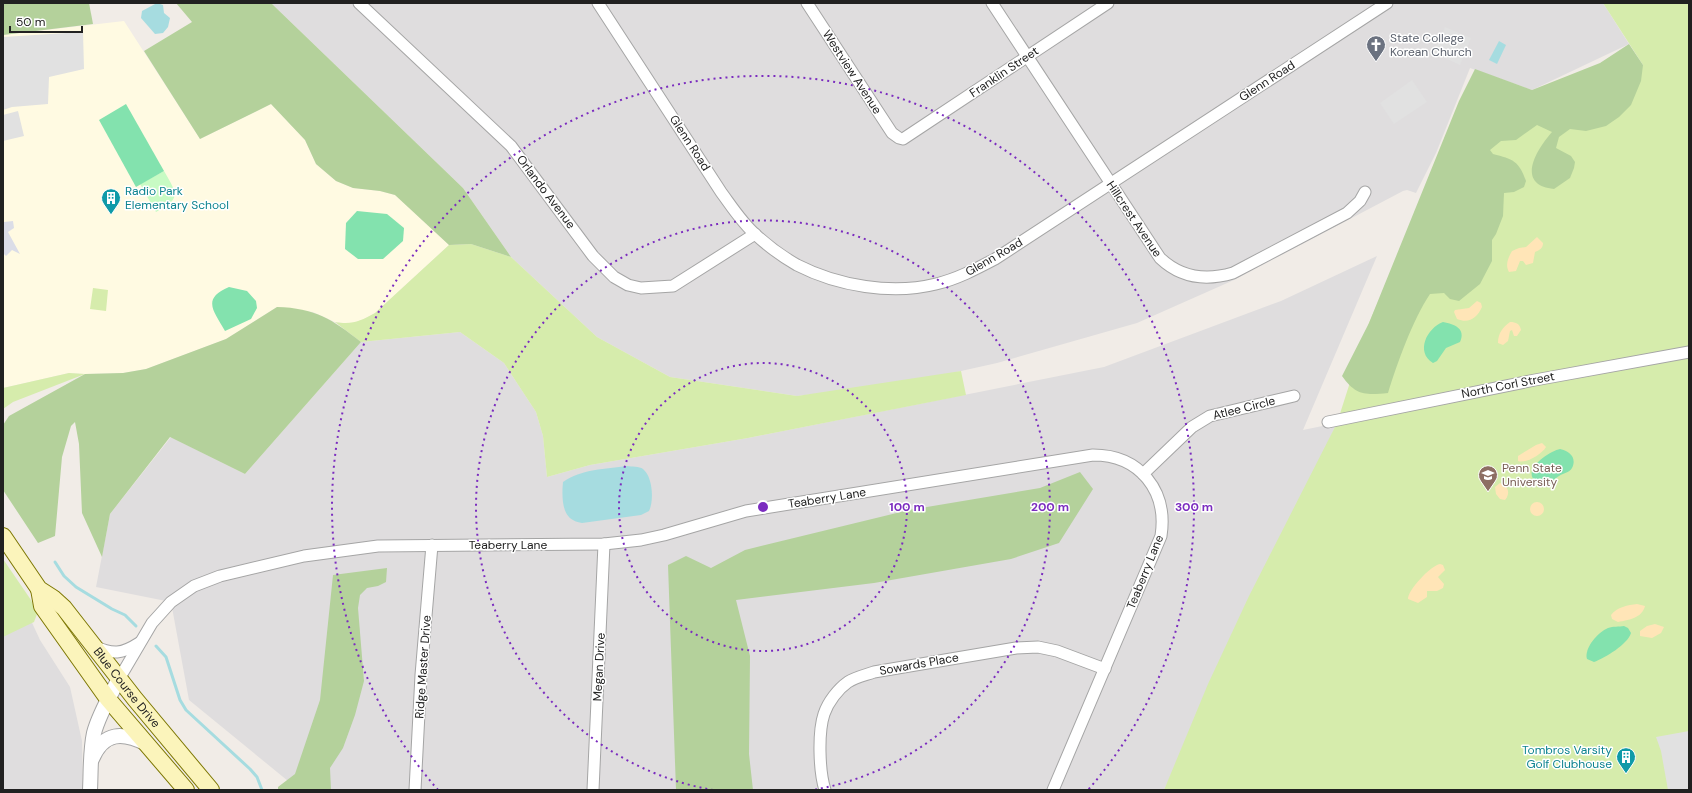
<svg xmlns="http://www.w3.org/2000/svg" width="1692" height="793" font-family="'DM Sans',sans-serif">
  <rect width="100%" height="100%" fill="#f1ece7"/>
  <g fill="#dfddde">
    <path d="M 271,3 L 1603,3 L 1629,44 L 1532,90 L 1470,68 L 1436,153 L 1416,193 L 1407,190 L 1403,191 L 1234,280 L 1137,323 L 997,363 L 961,371 L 906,383 L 797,396 L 670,377 L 597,337 L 511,257 L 463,188 Z"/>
    <path d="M 1377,256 L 1303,430 L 1337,423 L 1164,790 L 299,790 L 189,700 L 171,602 L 96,587 L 110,514 L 171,437 L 245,474 L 361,342 L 460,332 L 504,363 L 536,412 L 543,436 L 547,477 L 590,465 L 748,438 L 1104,367 L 1281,301 Z"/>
    <path d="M 3,574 L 28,614 L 40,640 L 70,687 L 82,741 L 83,790 L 3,790 Z"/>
  </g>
  <path fill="#fffae2" d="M 124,21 L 200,139 L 271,104 L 305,140 L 316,164 L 336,181 L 353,188 L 380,191 L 395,195 L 449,245 L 375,313 L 362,320 L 349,324 L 335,322 L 313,312 L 277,307 L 226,339 L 146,369 L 123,373 L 85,374 L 69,373 L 3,388 L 3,35 Z"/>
  <g fill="#d6ecac">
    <path d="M 1603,3 L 1689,3 L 1689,790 L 1164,790 L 1208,684 L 1249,596 L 1337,423 L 1369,323 L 1437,166 L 1643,65 Z"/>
    <path d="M 471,244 L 511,257 L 597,337 L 670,377 L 797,396 L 961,371 L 966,395 L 748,438 L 590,465 L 547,477 L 543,436 L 536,412 L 504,363 L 460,332 L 361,342 L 335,322 C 353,325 360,321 375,313 L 449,245 Z"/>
    <path d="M 93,288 L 108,290 L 106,311 L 90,309 Z"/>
    <path d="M 69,373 L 85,374 L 13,402 L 3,409 L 3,388 Z"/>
    <path d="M 3,559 L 31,600 L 37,614 L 34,622 L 3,637 Z"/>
  </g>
  <g fill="#b4d19b">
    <path d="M 3,3 L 89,3 L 93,24 L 3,35 Z"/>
    <path d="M 176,3 L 271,3 L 463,188 L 511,257 L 471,244 L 449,245 L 395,195 L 380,191 L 353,188 L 336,181 L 316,164 L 305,140 L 271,104 L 200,139 L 144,51 L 192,22 Z"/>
    <path d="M 1629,44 L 1643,65 L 1641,81 L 1631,105 L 1619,117 L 1606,126 L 1586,131 L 1570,129 L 1559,137 L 1556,148 L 1571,156 L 1575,162 L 1574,168 L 1570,178 L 1554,189 C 1515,185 1536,150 1552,132 L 1537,125 L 1516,140 L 1501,141 L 1490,150 L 1493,154 C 1513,159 1519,161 1526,181 L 1524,187 L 1514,192 L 1504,193 L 1503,216 L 1496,234 L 1492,240 L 1492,261 L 1480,284 L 1459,301 L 1450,299 L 1444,293 L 1430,294 C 1413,319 1397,364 1388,393 C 1366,395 1356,396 1342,376 L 1369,323 L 1459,101 L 1475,69 L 1532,90 L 1600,63 Z"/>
    <path d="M 277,307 C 315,308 332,319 361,342 L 245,474 L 170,437 L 110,514 L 102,557 L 82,513 L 79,444 L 75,422 L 71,426 L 62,457 L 55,536 L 38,543 L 3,490 L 3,425 L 9,416 L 85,374 L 123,373 L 146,369 L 226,339 Z"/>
    <path d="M 1080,472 L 1093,489 L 1059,543 L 1011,559 L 874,583 L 736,600 L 750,656 L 749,754 L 753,790 L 676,790 L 668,565 L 686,556 L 711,568 L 745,550 L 909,510 L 1040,488 Z"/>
    <path d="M 387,568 L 386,582 L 378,586 L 367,588 L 360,595 L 358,608 L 364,681 L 355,715 L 343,748 L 330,768 L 331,790 L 278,790 L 278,787 L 295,774 L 320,700 L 333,575 Z"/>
  </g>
  <g fill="#ffe5b7">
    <path d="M 1537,237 L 1543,243 C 1543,248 1540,250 1535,252 L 1533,263 L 1526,265 L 1523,261 L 1520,261 L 1516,271 L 1509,272 C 1505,265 1508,258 1512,251 L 1519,248 L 1526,247 Z"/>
    <path d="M 1477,301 L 1481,303 L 1482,307 C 1477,318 1469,324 1457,319 L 1454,312 L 1455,310 L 1469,308 Z"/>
    <path d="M 1510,322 C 1516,322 1520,324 1521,330 L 1517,336 L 1514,336 L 1512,330 L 1510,331 L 1508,341 L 1503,345 L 1498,343 C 1498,333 1503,327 1510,322 Z"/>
    <path d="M 1542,443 L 1546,447 C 1542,454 1526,464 1518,461 L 1518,456 L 1536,445 Z"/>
    <path d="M 1500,483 C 1508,486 1511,493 1505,500 L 1500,499 L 1496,494 L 1495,487 Z"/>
    <circle cx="1537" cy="509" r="7"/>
    <path d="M 1440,564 L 1443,565 L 1445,570 L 1438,577 L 1444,584 L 1443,588 L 1437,591 L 1427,591 L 1427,597 L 1418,603 L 1408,599 C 1408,590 1430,566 1440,564 Z"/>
    <path d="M 1637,604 L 1645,606 C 1642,618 1629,620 1618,622 L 1612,619 L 1611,615 C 1617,607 1628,605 1637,604 Z"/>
    <path d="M 1655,624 L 1664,627 L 1661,633 L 1652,638 L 1640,636 L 1640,631 L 1647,626 Z"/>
  </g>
  <path fill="#c8fbc4" d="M 164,171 C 177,194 182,198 156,212 L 140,184 Z"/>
  <g fill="#83e2ae">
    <path d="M 126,104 L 164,171 L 136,187 L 99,120 Z"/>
    <path d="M 357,211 L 387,214 L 404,228 L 403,241 L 383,259 L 358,259 L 345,249 L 346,223 Z"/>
    <path d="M 229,287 L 247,291 L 256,301 L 257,308 L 251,319 L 225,331 C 214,311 201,299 229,287 Z"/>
    <path d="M 1443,322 C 1455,324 1466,329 1460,342 L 1446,348 L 1437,361 L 1433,363 C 1415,352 1427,328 1443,322 Z"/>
    <path d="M 1560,449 C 1570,451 1577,458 1572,468 C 1569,473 1563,473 1559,476 C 1554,479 1549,485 1543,485 C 1540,485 1537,483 1535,481 C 1522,469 1550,451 1560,449 Z"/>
    <path d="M 1624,626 L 1628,628 L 1631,633 C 1628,644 1605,658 1594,662 L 1587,659 C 1584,648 1598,632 1608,628 C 1613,626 1619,627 1624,626 Z"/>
  </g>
  <g fill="#e1e1e1">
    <path d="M 1445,27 L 1471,38 L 1460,65 L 1434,53 Z"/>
    <path d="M 83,32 L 84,69 L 49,77 L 48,104 L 12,107 L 3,110 L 3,37 Z"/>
    <path d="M 1412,80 L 1427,102 L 1394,124 L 1380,103 Z"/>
    <path d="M 18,111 L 24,136 L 3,141 L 3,115 Z"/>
    <path d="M 1689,731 L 1689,790 L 1668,790 L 1661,751 L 1656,737 Z"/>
  </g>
  <path fill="#dbdde7" d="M 13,221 L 14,228 L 8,232 L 20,254 L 12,250 L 6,256 L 3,253 L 3,227 L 4,222 Z"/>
  <g fill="#a6dce0">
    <path d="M 157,3 L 163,5 L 164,13 L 170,18 L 168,27 L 163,33 L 155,34 L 141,18 L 142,11 Z"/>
    <path d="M 1499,41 L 1506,45 L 1497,64 L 1489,60 Z"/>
    <path d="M 627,466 C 632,467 639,466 643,469 C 653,477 654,501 649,511 L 641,515 L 582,523 C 579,522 576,522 573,520 C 561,514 562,493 563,482 C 581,469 606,469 627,466 Z"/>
  </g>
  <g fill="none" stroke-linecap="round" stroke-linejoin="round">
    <g stroke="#a6dce0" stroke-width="3">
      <path d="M 55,562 L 64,576 L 76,587 L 112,609 L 125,615 L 136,626"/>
      <path d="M 156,646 L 166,657 L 180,700 L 186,710 L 250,769 L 257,777 L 262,790"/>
    </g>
    <g stroke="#a5a5a5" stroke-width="13">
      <g id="minor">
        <path d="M 359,3 L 511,146 L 593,256 L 614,277 L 628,285 L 641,288 L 673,286 L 755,234"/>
        <path d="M 598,3 L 721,192 C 732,207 742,223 756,235 C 768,246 783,257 797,265 C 838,286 892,295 936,284 C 957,279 976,269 995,259 L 1387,3"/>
        <path d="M 807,3 L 892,133 L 899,138 L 903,139 L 1108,3"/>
        <path d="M 992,3 L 1160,258 C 1181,278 1206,281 1233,273 L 1347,213 L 1360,201 L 1365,192"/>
        <path d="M 1328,422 L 1535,380 L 1689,352"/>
        <path d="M 1143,474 L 1192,427 L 1210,416 L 1294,396"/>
        <path d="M 94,646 C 113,655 122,654 139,643"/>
        <path d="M 119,679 L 152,623 L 171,602 L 194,586 L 220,576 L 304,556 L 378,546 L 604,544 L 641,540 L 664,535 L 746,511 L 1093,455 C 1140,455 1168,491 1161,536 L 1053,790"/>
        <path d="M 415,790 L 421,675 L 432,545"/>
        <path d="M 593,790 L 604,544"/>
        <path d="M 825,790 C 819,771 818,732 824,714 C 828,702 838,689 848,682 C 856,677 866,675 874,672 L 1016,648 L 1038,647 L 1057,651 L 1105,669"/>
      </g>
    </g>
    <g stroke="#a5a5a5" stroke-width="16">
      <g id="tertiary">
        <path d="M 92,759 C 104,731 123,732 147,744"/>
        <path d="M 90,790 C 91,771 90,752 94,733 C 99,714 110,696 119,679"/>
      </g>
    </g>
    <g stroke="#7d7702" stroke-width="18">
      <g id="secondary">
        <path id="s1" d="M 3,536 L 39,589 L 53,598 L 64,608 L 135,699 L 211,790"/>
        <path d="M 39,589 L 42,606 L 108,699 L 186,790"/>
      </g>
    </g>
    <use href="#minor" stroke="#fff" stroke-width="11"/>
    <use href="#tertiary" stroke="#fff" stroke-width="14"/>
    <use href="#secondary" stroke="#fbf4bb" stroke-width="16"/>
  </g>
  <g fill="none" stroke="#7b2cbf" stroke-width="2" stroke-dasharray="2 4">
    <circle cx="763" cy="507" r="144"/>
    <path d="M713 790A287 287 0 1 1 813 790"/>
    <path d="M438 790A431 431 0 1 1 1088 790"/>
  </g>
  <defs>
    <g id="church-pin" transform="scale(1)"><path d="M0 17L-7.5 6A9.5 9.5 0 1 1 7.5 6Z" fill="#6b7280" stroke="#fff"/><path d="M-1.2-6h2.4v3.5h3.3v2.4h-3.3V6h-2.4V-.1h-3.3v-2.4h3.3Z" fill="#fff"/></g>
    <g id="building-pin" transform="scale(1)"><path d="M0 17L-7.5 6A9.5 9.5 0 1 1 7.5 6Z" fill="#0f9aa8" stroke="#fff"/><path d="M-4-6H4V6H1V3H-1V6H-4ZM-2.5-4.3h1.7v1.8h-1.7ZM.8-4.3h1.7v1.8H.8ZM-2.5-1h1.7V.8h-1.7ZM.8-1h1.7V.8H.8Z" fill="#fff"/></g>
    <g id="university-pin" transform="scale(1)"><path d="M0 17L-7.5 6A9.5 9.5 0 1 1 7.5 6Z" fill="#8d6e63" stroke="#fff"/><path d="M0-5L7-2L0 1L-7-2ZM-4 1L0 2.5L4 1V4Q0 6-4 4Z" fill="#fff"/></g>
  </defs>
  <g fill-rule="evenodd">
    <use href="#church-pin" x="1376" y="45"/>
    <use href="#building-pin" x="111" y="198"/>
    <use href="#university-pin" x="1488" y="475"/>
    <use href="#building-pin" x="1626" y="757"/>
  </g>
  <g text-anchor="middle" stroke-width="3" stroke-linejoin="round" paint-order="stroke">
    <g font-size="12" fill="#5b616d" stroke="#fff" text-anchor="start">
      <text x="1390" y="42">State College<tspan x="1390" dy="14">Korean Church</tspan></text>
    </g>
    <g font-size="12" fill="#212121" stroke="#fff">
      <text transform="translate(852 72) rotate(57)" y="4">Westview Avenue</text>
      <text transform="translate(1004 72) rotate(-34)" y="4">Franklin Street</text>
      <text transform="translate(1267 81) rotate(-33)" y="4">Glenn Road</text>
      <text transform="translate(690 143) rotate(57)" y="4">Glenn Road</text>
      <text transform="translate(546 192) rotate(53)" y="4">Orlando Avenue</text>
      <text transform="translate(1134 219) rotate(56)" y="4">Hillcrest Avenue</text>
      <text transform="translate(994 257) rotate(-30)" y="4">Glenn Road</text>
      <text transform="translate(1508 385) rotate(-11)" y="4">North Corl Street</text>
      <text transform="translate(1244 408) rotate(-14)" y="4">Atlee Circle</text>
      <text transform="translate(827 498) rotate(-9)" y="4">Teaberry Lane</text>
      <text x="508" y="549">Teaberry Lane</text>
      <text transform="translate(1145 572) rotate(-68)" y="4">Teaberry Lane</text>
      <text transform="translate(919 664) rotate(-10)" y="4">Sowards Place</text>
      <text transform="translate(423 667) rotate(-86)" y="4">Ridge Master Drive</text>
      <text transform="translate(599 667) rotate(-87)" y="4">Megan Drive</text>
      <text dy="4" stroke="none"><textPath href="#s1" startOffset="197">Blue Course Drive</textPath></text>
    </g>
    <g font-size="12" fill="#0d838f" stroke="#fff" text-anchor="start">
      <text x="125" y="195">Radio Park<tspan x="125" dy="14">Elementary School</tspan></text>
      <text x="1612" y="754" text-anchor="end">Tombros Varsity<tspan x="1612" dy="14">Golf Clubhouse</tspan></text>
    </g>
    <g font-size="12" fill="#785e54" stroke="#fff" text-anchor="start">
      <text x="1502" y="472">Penn State<tspan x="1502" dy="14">University</tspan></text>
    </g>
  </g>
  <circle cx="763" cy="507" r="6" fill="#7b2cbf" stroke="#fff" stroke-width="2"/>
  <g font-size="12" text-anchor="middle" font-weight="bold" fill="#7b2cbf" stroke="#fff" stroke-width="3" stroke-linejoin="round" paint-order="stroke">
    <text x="907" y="511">100 m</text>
    <text x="1050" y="511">200 m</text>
    <text x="1194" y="511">300 m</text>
  </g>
  <rect width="1692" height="793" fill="none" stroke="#212121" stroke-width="8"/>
  <path d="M10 26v6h72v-6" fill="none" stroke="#212121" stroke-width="2"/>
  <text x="16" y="26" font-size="12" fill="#212121" stroke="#ffffff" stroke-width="3" paint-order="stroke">50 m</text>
</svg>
